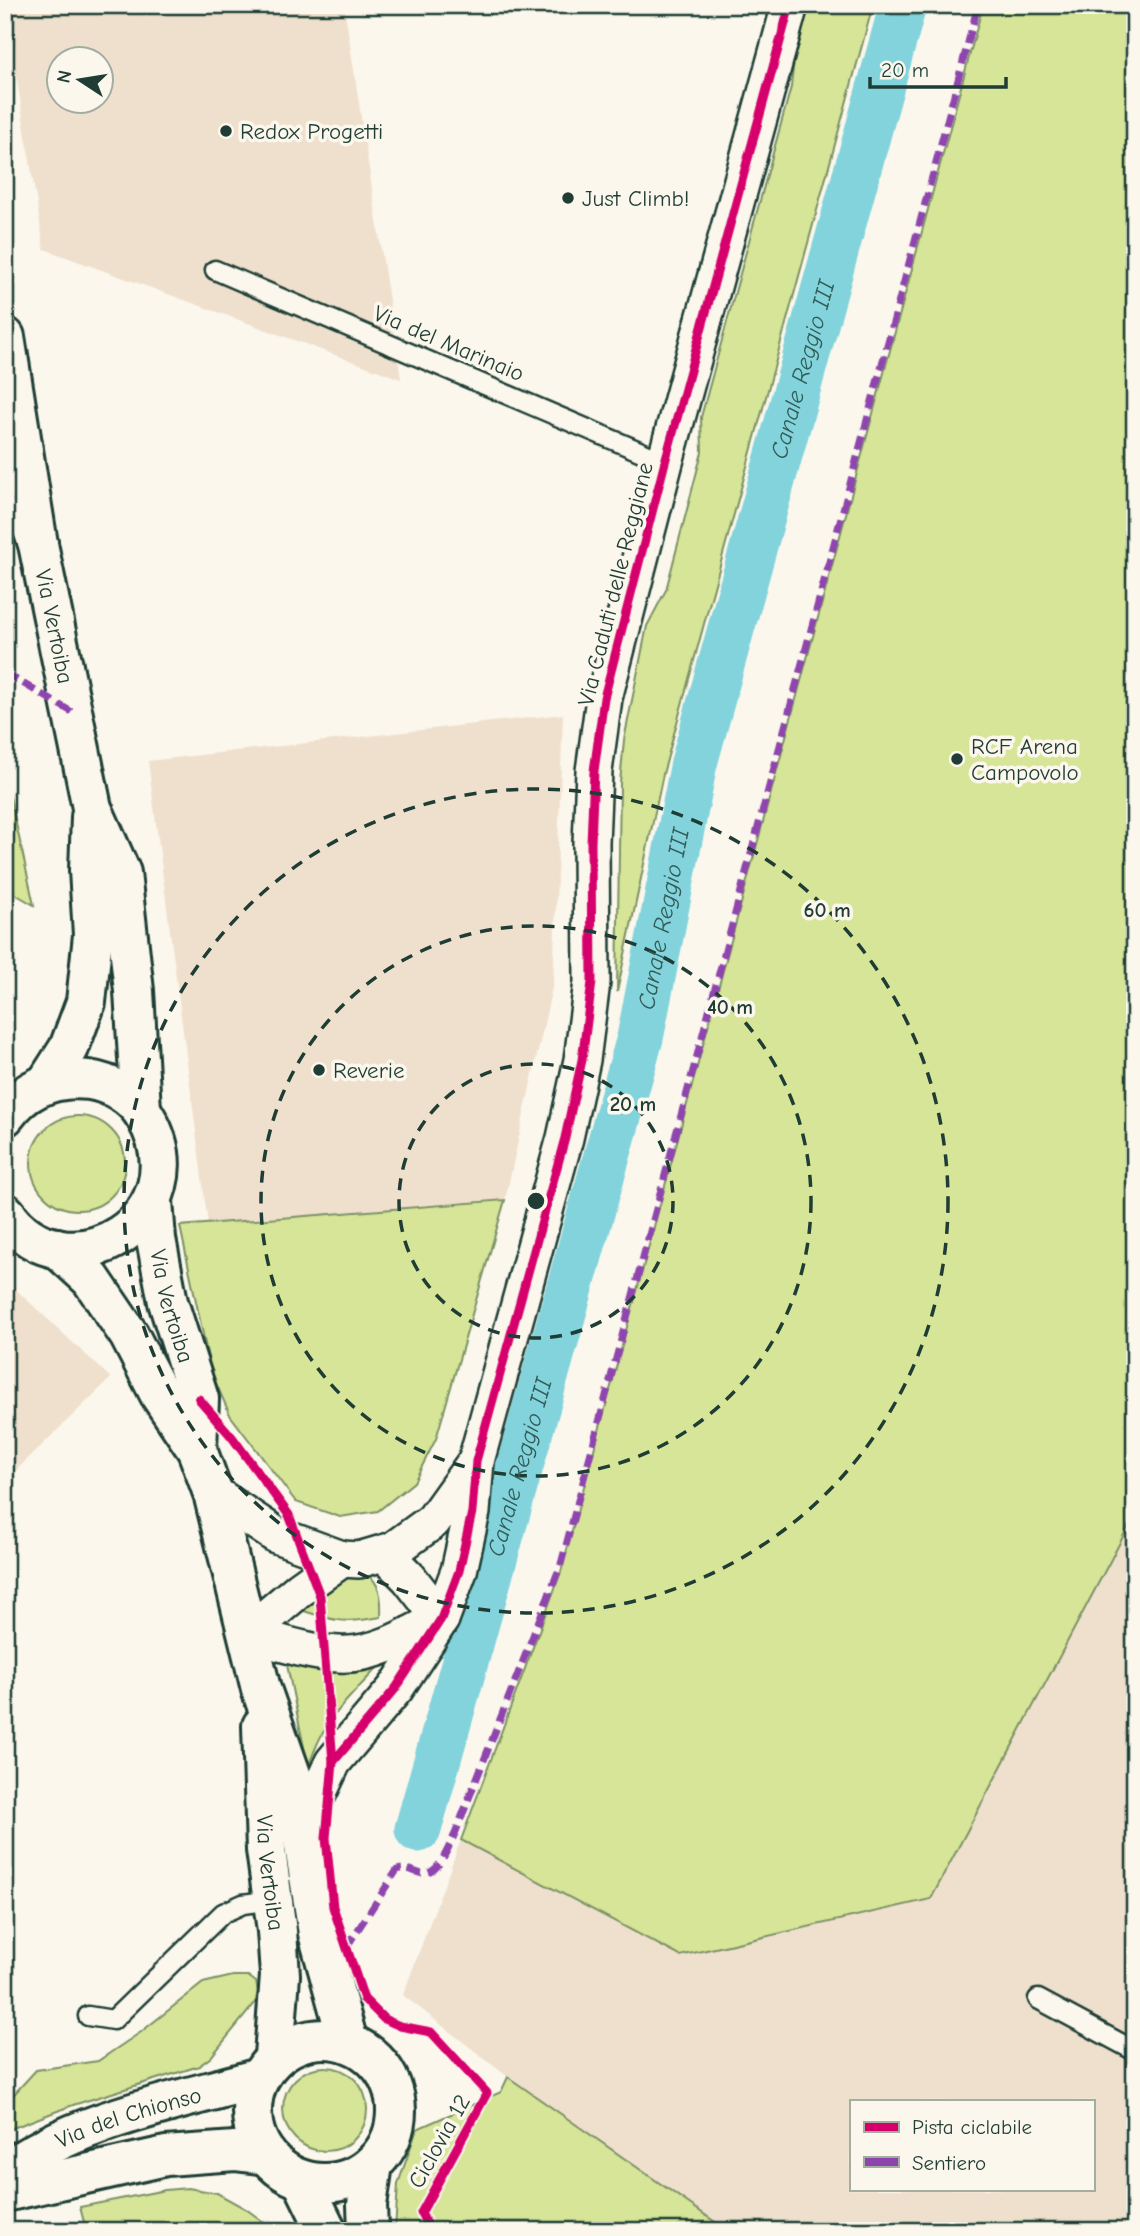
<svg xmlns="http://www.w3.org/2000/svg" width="1140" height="2236" font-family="'Comic Neue',sans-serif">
  <rect width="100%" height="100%" fill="#fbf7ec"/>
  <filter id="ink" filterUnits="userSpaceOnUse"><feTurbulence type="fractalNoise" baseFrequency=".0143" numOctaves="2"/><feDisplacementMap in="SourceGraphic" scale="14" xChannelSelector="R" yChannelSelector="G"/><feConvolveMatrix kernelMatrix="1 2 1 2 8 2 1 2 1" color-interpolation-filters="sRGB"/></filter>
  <g filter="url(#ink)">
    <g fill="#efe0cd" fill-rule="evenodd">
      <path d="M 5,5 L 344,5 L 401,379 L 44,249 ZM 60,60 L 102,60 L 102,102 L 60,102 Z"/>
      <path d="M 983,5 L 1135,5 L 1135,2231 L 457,2231 L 450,2193 L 508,2077 L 403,1995 L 561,1572 ZM 851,2101 L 1093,2101 L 1093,2189 L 851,2189 Z"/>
      <path d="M 563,714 L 553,983 L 505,1200 L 208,1224 L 148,761 Z"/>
      <path d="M 5,1283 L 11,1285 L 111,1378 L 5,1481 Z"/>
    </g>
    <g fill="#d7e598" stroke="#7b9166" stroke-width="2">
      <path d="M 800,5 L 873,5 L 663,774 L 617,992 L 620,783 L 624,740 L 647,626 L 666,590 L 702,452 L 701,417 L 791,87 Z"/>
      <path d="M 983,5 L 1135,5 L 1135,1514 L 931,1899 L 680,1956 L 461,1840 L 561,1572 Z"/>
      <path d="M 5,774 L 34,905 L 5,888 Z"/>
      <circle cx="78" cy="1163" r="47"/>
      <path d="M 505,1200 L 436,1439 L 414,1482 L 378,1511 L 340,1517 L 296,1502 L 230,1415 L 211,1372 L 180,1226 Z"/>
      <path d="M 364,1570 C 380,1584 382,1595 381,1617 C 344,1624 333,1621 298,1609 L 322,1582 Z"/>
      <path d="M 389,1654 C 368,1680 341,1702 324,1731 C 317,1742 313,1755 308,1767 L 285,1655 Z"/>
      <path d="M 233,1976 L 248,1976 L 256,1982 L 258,1992 L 255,2003 L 211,2057 L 199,2066 L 73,2105 L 5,2131 L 5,2104 L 36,2070 L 98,2061 L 141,2032 L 203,1983 Z"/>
      <circle cx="325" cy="2109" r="42"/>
      <path d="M 508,2077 L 728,2231 L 395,2231 L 398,2184 L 417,2129 L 501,2092 Z"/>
      <path d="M 188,2188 L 217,2193 L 246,2209 L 276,2231 L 89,2231 L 85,2226 L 80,2207 L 165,2190 Z"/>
    </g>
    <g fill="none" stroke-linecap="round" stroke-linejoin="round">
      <path stroke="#82d3dc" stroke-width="47" id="s1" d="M 418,1829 L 640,1038 L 694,763 L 903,5"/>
      <g stroke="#1f3d34" stroke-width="23">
        <g id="service">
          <path d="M 215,270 L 665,462"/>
          <path d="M 1038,1999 L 1135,2051"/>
          <path d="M 88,2016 L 113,2020 L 223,1913 L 243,1904 L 273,1900"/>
        </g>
      </g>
      <g stroke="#1f3d34" stroke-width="40">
        <g id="minor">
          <path d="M 213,1493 L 276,1535 L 342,1559 L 359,1560 L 393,1550 L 433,1521 L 476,1461"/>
          <path d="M 384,1553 L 409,1578 L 441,1619"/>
          <path d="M 247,1634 C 276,1641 308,1653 339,1654 C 374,1656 408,1636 437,1620"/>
          <path d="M 247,1634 L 300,1589 L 342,1559"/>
          <path d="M 306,1844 L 312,1807 L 333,1762 L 396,1688 L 441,1619 L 459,1571 L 472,1512 L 476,1461 L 565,1138 L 582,1060 L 592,982 L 591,843 L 594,771 L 604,698 L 665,462 L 790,5"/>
        </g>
      </g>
      <g stroke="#1f3d34" stroke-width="44">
        <g id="secondary">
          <path id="s2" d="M 27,513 L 38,544 L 92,808 L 121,873 L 134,991 L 141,1109"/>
          <path d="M 46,1084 L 69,1048 L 86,1002 L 93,935 L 89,870 L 91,817"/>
          <path d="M 5,1116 C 25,1088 55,1076 89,1080 C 111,1083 134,1097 145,1116 C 205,1216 66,1301 5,1213"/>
          <path id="s3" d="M 153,1201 L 156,1239 L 168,1302 L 199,1399 L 197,1450"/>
          <path d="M 57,1248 L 91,1279 L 129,1335 L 160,1395 L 197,1450 L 213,1493 L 261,1689 L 294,1783 L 318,1933 L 348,2042"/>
          <path id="s4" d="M 262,1726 L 266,1850 L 277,1931 L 280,1975 L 274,2056"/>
          <circle cx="324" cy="2111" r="72"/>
          <path id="s5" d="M 5,2172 C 75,2120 176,2102 259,2078"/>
          <path d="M 302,2180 L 327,2231"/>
          <path d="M 5,2192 L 166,2156 L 235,2151 L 267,2155"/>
          <path d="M 368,2231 L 367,2205 L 373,2164"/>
        </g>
      </g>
      <g stroke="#1f3d34" stroke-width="44">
        <g id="trunk">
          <path d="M 5,337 L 38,544"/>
          <path d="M 5,1215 L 7,1215"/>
        </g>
      </g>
      <use href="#service" stroke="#fbf7ec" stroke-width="18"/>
      <use href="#minor" stroke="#fbf7ec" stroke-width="35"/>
      <use href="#secondary" stroke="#fbf7ec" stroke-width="38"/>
      <use href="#trunk" stroke="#fbf7ec" stroke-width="38"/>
      <g stroke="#8e44ad" stroke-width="7" stroke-dasharray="14 7" stroke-linecap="butt">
        <path d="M 5,673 L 72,712"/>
        <path d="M 346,1948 L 397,1870 C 407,1867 410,1870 419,1873 C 438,1879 448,1847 455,1834 L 561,1564 L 978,5"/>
      </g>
      <g stroke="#fbf7ec" stroke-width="13">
        <g id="cycleway">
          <path d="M 199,1399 L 232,1437 L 289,1515 L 320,1596 L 333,1762 L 326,1838 L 333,1907 L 364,1999 L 384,2019 L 400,2026 L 431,2032 L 487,2093 L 421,2213 L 430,2231"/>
          <path d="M 333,1762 L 396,1688 L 441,1619 L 459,1571 L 472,1512 L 476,1461 L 565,1138 L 582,1060 L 592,982 L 591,843 L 594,771 L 604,698 L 665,462 L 790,5"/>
        </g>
      </g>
      <use href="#cycleway" stroke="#d6006c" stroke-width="9"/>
    </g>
  </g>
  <g fill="none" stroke="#1f3d34" stroke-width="3.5" stroke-dasharray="12 9">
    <circle cx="536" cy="1201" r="137"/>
    <circle cx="536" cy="1201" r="275"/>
    <circle cx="536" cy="1201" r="412"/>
  </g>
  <g fill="#1f3d34" stroke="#fbf7ec" stroke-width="2.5">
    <circle cx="226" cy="131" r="7"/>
    <circle cx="568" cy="198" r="7"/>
    <circle cx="957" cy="759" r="7"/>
    <circle cx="319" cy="1070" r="7"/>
  </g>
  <g text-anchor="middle" stroke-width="7" stroke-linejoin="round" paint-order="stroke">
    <g font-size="23" fill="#1f3d34" stroke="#fbf7ec" text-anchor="start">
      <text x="240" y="139">Redox Progetti</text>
      <text x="582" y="206">Just Climb!</text>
      <text x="971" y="754">RCF Arena<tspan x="971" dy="26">Campovolo</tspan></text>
      <text x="333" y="1078">Reverie</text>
    </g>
    <g font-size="23" fill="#1f3d34" stroke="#fbf7ec">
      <text transform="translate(449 343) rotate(23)" y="8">Via del Marinaio</text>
      <text transform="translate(615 584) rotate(-76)" y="8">Via Caduti delle Reggiane</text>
      <text dy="8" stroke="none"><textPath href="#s2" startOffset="117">Via Vertoiba</textPath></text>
      <text dy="8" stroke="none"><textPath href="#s3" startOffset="107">Via Vertoiba</textPath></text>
      <text dy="8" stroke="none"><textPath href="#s4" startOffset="147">Via Vertoiba</textPath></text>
      <text dy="8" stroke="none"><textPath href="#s5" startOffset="136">Via del Chionso</textPath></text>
      <text transform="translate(439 2141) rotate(-61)" y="8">Ciclovia 12</text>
    </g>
    <g font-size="24" font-style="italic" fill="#335b56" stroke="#fbf7ec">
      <text dy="8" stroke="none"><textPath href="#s1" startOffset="1510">Canale Reggio III</textPath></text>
      <text dy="8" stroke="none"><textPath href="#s1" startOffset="943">Canale Reggio III</textPath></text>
      <text dy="8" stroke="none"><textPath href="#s1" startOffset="376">Canale Reggio III</textPath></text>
    </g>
  </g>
  <circle cx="536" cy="1201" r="10" fill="#1f3d34" stroke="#fbf7ec" stroke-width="3.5"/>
  <g font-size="21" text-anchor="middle" font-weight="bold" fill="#1f3d34" stroke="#fbf7ec" stroke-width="7" stroke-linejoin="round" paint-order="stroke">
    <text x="827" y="917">60 m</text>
    <text x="730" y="1014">40 m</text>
    <text x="633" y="1111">20 m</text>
  </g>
  <rect width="1140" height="2236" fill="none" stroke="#fbf7ec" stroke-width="28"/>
  <rect x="14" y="14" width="1112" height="2208" fill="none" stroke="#1f3d34" stroke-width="2.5" filter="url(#ink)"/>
  <rect x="850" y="2100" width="245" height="91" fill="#fbf7ec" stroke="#a3ada2" stroke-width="2"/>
  <rect x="864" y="2122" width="35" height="10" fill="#d6006c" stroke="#a3ada2" stroke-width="2"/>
  <text x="912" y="2134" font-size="21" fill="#1f3d34">Pista ciclabile</text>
  <rect x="864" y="2157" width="35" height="10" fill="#8e44ad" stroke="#a3ada2" stroke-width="2"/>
  <text x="912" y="2170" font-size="21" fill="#1f3d34">Sentiero</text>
  <g transform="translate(80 80) rotate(282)"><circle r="33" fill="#fbf7ec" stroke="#a3ada2" stroke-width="2"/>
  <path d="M0-5L12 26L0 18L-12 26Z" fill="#1f3d34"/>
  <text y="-10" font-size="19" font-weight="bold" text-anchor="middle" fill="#1f3d34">N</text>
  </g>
  <path d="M870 77v10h136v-10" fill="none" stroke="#1f3d34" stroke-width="3.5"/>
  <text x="881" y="77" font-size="21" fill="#1f3d34" stroke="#fbf7ec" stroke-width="5" paint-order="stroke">20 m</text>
</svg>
